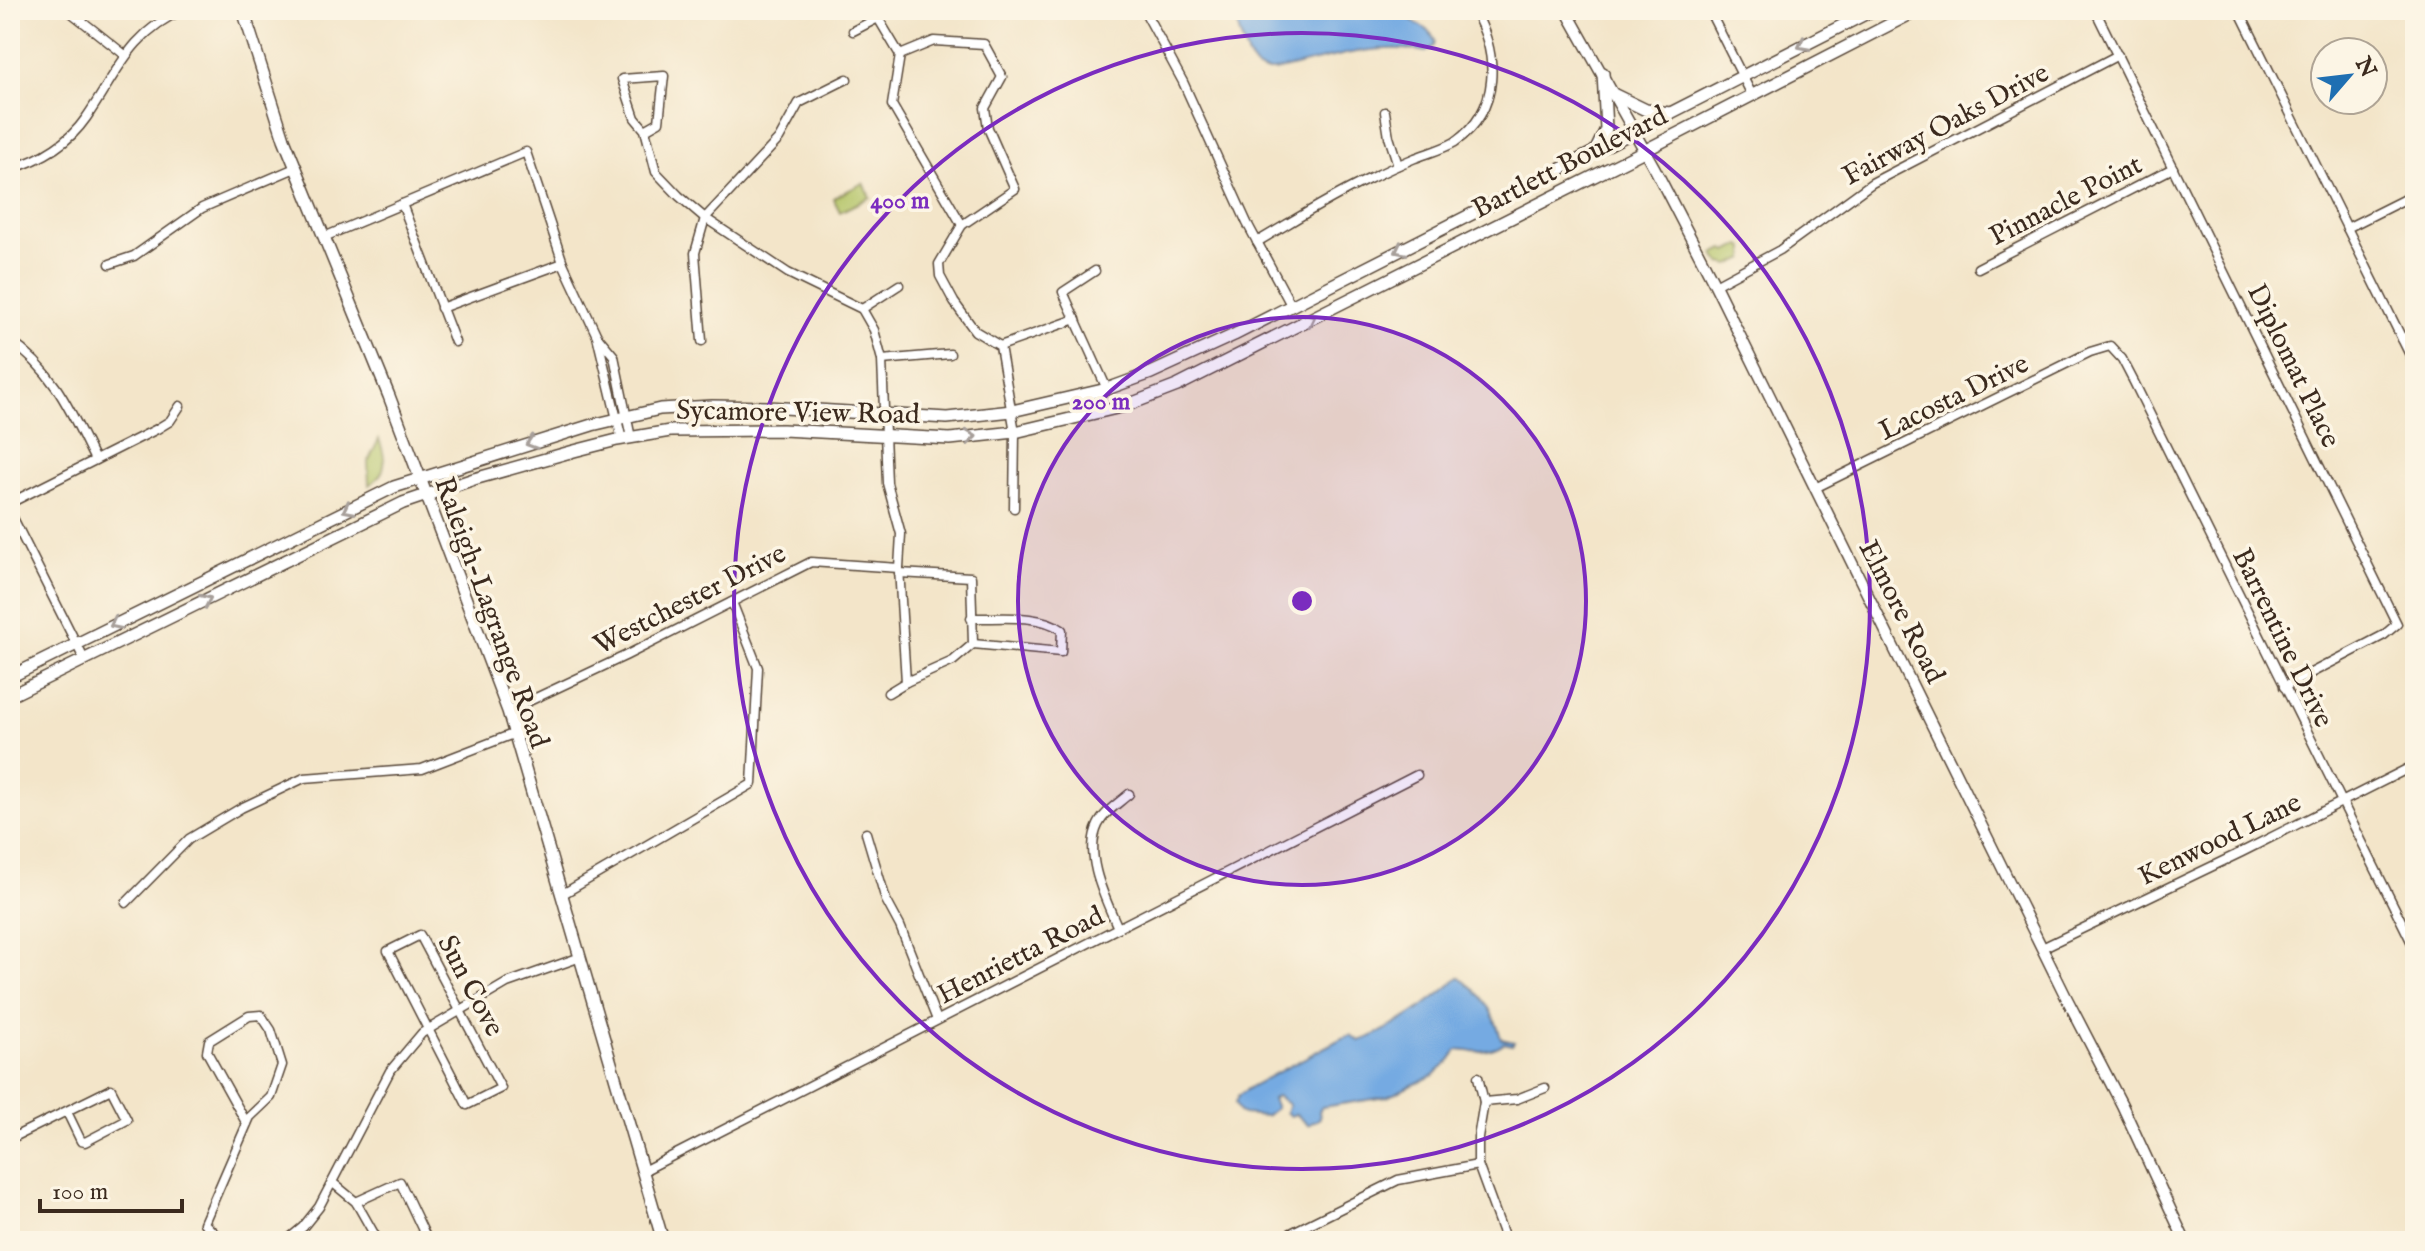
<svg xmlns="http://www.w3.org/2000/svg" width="2425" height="1251" font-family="'IM FELL English',serif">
  <rect width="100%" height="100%" fill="#fcf5e5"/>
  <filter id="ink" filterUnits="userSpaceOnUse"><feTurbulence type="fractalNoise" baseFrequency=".0125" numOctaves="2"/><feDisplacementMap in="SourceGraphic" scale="16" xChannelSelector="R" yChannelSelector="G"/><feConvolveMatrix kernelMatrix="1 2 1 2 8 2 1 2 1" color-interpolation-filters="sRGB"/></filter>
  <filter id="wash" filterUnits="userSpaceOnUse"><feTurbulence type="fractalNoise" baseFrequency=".006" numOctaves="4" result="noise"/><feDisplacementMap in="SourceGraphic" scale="32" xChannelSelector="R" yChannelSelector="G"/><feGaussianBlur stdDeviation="1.8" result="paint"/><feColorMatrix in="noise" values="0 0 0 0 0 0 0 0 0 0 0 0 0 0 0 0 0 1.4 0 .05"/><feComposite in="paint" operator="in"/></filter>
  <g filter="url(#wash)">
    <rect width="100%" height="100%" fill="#f3e5c9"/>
    <g fill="#b4c467" stroke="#787742" stroke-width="2">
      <path d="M 863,183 L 870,197 L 840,212 L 833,198 Z"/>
      <path d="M 1741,245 L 1745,247 L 1745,258 L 1730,265 L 1721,263 L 1714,254 L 1724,249 L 1728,252 Z"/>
      <path d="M 379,439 C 386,458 389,473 369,485 L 368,462 Z"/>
    </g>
    <g fill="#74aae2" stroke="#586a80" stroke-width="2">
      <path d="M 1235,10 L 1396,10 L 1430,32 L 1435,41 L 1434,46 L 1426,52 C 1372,41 1326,60 1274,71 C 1268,71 1260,72 1255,67 C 1245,56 1236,24 1235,10 Z"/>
      <path d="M 1459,977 C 1482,994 1494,1010 1501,1039 L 1514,1042 L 1512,1045 L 1504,1043 C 1490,1053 1473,1052 1457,1050 L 1450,1061 L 1434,1075 L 1387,1097 L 1322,1107 L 1319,1111 L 1320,1118 L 1308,1125 L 1296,1114 L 1290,1116 L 1286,1112 L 1289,1105 L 1277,1096 L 1272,1099 L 1276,1108 L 1266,1116 L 1243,1114 L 1239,1112 L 1235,1103 L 1239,1095 L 1252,1086 L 1342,1038 L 1351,1035 L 1359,1041 C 1391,1031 1435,1000 1459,977 Z"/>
    </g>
  </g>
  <g filter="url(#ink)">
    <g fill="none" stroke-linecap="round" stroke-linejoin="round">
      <g stroke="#574638" stroke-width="11">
        <g id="minor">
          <path d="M 68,10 L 125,55"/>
          <path d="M 1144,10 L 1183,82 L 1247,223 L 1291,305"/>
          <path d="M 1709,10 L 1752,95"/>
          <path d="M 2095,10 L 2397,624 L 2384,635 L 2284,687"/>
          <path d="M 2241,14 L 2415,365"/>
          <path d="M 853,31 L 878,18 L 900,55"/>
          <path d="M 900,55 L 934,41 L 984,44 L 1002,77 L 985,108 L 988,128 L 1015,189 L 962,225 L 939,264 L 940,276 L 954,302 L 975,331 L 1000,346 L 1015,432 L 1014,508"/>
          <path d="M 900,55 L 892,105 L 962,225"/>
          <path d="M 1385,112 L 1389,137 L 1398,165"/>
          <path d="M 645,130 L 635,118 L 622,79 L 664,76 L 659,122 L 645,130 L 656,172 L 679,196 L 705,218 L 788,273 L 862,309 L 874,330 L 882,360 L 887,483 L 901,534 L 899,568 L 906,682"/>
          <path d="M 10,169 C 40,160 68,144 86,118 C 116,75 130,32 183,10"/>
          <path d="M 402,204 L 455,342"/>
          <path d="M 2347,228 L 2415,194"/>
          <path d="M 324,237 L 526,152 L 563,263 L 597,336 L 622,440"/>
          <path d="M 1257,242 C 1293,221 1327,199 1365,181 C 1381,173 1398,165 1415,158 C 1428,153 1443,149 1455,142 C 1501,110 1499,54 1474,10"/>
          <path d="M 110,264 L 134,256 L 202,208 L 295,168"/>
          <path d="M 1978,268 L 2173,168"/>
          <path d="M 1095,271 L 1063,292 L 1107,389"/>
          <path d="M 1715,285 L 1780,250 L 1872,183 L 2118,55"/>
          <path d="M 441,308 L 563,263"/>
          <path d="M 862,309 L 899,285"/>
          <path d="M 598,337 L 614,356 L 631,438"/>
          <path d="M 2402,339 L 2415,333"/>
          <path d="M 10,341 C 54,370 72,414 95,460"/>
          <path d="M 702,341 L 695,253 L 705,218 L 779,139 L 799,103 L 847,79"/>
          <path d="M 1000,346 L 1076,319"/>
          <path d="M 882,360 L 950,354"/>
          <path d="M 1815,488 L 2090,352 L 2110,346 L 2122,359 L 2134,382 L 2415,949"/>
          <path d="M 10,503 L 157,429 L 170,421 L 180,406"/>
          <path d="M 10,512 L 84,659"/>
          <path d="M 899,573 L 971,577 L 973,644"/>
          <path d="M 888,693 L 906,682 L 953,661 L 973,644 L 1061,652 L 1062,630 C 1039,613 999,619 971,618"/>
          <path d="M 508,711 L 625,656 L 811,562 L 899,568"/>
          <path d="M 866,833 L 886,900 L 900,926 L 937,1020"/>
          <path d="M 561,895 L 752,784 L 758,668 L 732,602"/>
          <path d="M 126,903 L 189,839 L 241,808 L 304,778 L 422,769 L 513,734"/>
          <path d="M 1118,928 C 1106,900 1083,856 1098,825 C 1104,812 1119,803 1129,794"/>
          <path d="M 420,935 L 501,1088 L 467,1105 L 388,951 Z"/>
          <path d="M 2042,948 L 2242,852 L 2415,765"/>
          <path d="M 1478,1077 L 1484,1102 L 1478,1138 L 1478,1165 L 1506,1241"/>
          <path d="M 1484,1102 L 1517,1099 L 1545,1088"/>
          <path d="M 10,1139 L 111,1089 L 127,1120 L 85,1142 L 81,1141 L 67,1112"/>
          <path d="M 643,1171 L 1417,775"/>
          <path d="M 333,1183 L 356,1202 L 378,1241"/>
          <path d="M 356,1202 L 400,1182 L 428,1241"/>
          <path d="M 222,1241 L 204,1223 L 250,1117 L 271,1097 L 282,1065 L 271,1030 L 261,1015 L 249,1016 L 209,1041 L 207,1052 L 247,1124"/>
          <path d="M 286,1241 L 303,1227 L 319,1207 L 390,1071 L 422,1033 L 507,983 L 578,958"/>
          <path d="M 1275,1241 L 1398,1180 L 1478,1165"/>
        </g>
      </g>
      <g stroke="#574638" stroke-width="13">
        <path id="tertiary" d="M 1566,10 L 1655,169 L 1715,285 L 2065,995 L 2122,1105 L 2185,1241"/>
      </g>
      <g stroke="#574638" stroke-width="14">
        <g id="secondary">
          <path d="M 243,10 L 284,139 L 389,396 L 508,711 L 663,1241"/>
          <path d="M 1613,94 L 1646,110 L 1670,113"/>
          <path d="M 1595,152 L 1606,129 L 1603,73"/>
          <path d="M 10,677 L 394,487 L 592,425 L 660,409 L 712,406 L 768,407 L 947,418 L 1012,411 L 1107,389 L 1151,373 L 1234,335 L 1873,10"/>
          <path d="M 10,696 L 403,503 L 474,479 L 574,451 L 617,440 L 670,431 L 783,430 L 950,439 L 1015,432 L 1125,406 L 1177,386 L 1640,153 L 1918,10"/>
        </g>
      </g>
      <use href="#minor" stroke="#fff" stroke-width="8"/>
      <use href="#tertiary" stroke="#fff" stroke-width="10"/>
      <use href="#secondary" stroke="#fff" stroke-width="11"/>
    </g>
    <defs><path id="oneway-chevron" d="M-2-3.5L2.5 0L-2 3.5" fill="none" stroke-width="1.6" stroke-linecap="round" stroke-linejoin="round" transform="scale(2)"/></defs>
    <g stroke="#a79f9a">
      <use href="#oneway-chevron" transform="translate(1803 45) rotate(153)"/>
      <use href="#oneway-chevron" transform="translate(1400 250) rotate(153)"/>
      <use href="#oneway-chevron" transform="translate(1310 319) rotate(-26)"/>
      <use href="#oneway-chevron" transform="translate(971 437) rotate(-6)"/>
      <use href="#oneway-chevron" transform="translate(531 443) rotate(162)"/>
      <use href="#oneway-chevron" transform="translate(348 509) rotate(153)"/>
      <use href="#oneway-chevron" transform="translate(206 600) rotate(-25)"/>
      <use href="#oneway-chevron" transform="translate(115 624) rotate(154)"/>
    </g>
  </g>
  <circle cx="1302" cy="601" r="284" fill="#7b2cbf" fill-opacity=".12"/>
  <g fill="none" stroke="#7b2cbf" stroke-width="4">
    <circle cx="1302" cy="601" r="284"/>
    <circle cx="1302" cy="601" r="568"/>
  </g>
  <g text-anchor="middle" stroke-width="7" stroke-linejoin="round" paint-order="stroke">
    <g font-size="28" fill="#3b2a1e" stroke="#fcf5e5">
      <text transform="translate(1945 123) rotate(-28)" y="10">Fairway Oaks Drive</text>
      <text transform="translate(1569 161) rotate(-27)" y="10">Bartlett Boulevard</text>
      <text transform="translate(2065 199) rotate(-27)" y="10">Pinnacle Point</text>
      <text transform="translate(2295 365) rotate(64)" y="10">Diplomat Place</text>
      <text transform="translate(1953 396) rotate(-26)" y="10">Lacosta Drive</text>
      <text transform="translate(798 411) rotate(1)" y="10">Sycamore View Road</text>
      <text transform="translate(689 598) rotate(-27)" y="10">Westchester Drive</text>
      <text transform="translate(1903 611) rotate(63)" y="10">Elmore Road</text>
      <text transform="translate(493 612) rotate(70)" y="10">Raleigh-Lagrange Road</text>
      <text transform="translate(2284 637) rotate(64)" y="10">Barrentine Drive</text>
      <text transform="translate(2219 838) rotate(-26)" y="10">Kenwood Lane</text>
      <text transform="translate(1020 954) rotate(-27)" y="10">Henrietta Road</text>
      <text transform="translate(472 985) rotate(62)" y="10">Sun Cove</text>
    </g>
  </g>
  <circle cx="1302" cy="601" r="12" fill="#7b2cbf" stroke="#fcf5e5" stroke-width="4"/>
  <g font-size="24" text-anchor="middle" font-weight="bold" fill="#7b2cbf" stroke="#fcf5e5" stroke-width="7" stroke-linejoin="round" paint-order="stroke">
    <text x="900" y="208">400 m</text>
    <text x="1101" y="409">200 m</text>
  </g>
  <rect width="2425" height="1251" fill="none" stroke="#fcf5e5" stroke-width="40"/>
  <g transform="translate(2349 76) rotate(62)"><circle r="38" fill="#fcf5e5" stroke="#afa495" stroke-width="2"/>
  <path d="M0-6L14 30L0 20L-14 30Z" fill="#1f6fb2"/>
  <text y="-12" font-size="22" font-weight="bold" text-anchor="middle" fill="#3b2a1e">N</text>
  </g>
  <path d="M40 1199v12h142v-12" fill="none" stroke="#3b2a1e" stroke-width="4"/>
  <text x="52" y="1199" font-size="24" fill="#3b2a1e" stroke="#fcf5e5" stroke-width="6" paint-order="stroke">100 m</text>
</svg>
